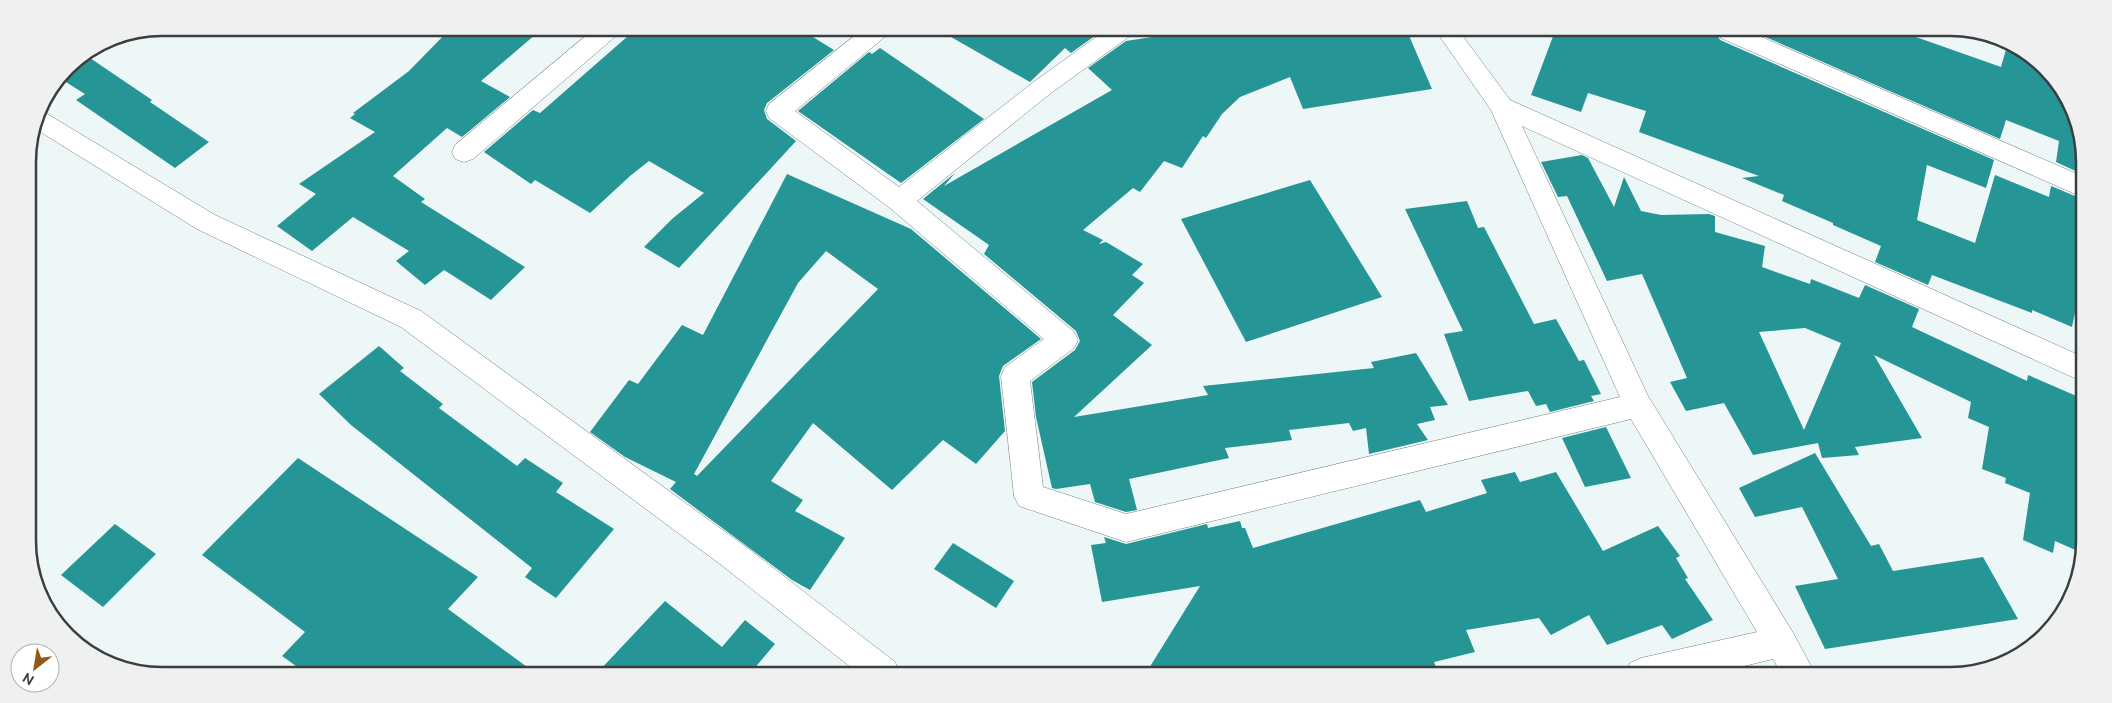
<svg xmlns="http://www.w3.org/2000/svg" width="2112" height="703" font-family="Ubuntu,sans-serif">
  <rect width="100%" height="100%" fill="#edf7f7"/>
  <g fill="#269595" fill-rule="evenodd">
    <path d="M 451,28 L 543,28 L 481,81 L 510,97 L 462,137 L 447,128 L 393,176 L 425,199 L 421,202 L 525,267 L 491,300 L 444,270 L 425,285 L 396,261 L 409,251 L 353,217 L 312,251 L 277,226 L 316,194 L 299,184 L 375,132 L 350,118 L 355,114 L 353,113 L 409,71 Z"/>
    <path d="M 636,29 L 800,29 L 834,50 L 767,103 L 764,110 L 767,119 L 796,141 L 679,268 L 644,247 L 672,219 L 704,193 L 649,161 L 630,176 L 590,213 L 535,180 L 531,184 L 484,152 L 533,110 L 540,113 Z"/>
    <path d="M 937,29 L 1036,30 L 1103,30 L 1071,53 L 1065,48 L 1030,82 Z"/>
    <path d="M 1198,30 L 1407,31 L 1432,89 L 1303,109 L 1290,77 L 1240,97 L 1222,114 L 1206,138 L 1203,136 L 1182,168 L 1164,161 L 1140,192 L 1133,188 L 1083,230 L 1103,240 L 1099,244 L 1106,242 L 1143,264 L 1132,275 L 1144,283 L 1113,315 L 1152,345 L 1074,417 L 1208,395 L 1203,386 L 1374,368 L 1371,362 L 1416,353 L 1448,405 L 1430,407 L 1435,420 L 1417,424 L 1428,440 L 1369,454 L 1366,428 L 1353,431 L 1349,423 L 1289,430 L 1292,440 L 1225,448 L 1229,458 L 1129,479 L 1137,510 L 1126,512 L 1095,502 L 1090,484 L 1056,489 L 1052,488 L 1036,417 L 1032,382 L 1075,350 L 1080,341 L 1076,331 L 984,254 L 989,245 L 923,199 L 955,173 L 944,186 L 1112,90 L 1088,68 L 1126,41 Z"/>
    <path d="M 1555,31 L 1715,31 L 1720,40 L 1994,160 L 1986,188 L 1927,165 L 1917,220 L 1975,243 L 1995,175 L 2049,197 L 2051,186 L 2082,199 L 2081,283 L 2072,327 L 2032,310 L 2032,313 L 1932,275 L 1928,285 L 1875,262 L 1881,246 L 1833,225 L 1833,223 L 1782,201 L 1784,195 L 1742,178 L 1759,176 L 1639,132 L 1646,111 L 1588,93 L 1581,112 L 1531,95 Z"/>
    <path d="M 1754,32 L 1918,32 L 1916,37 L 2001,67 L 2007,46 L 2051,73 L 2082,136 L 2082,174 L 2056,162 L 2059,141 L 2006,120 L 2000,139 Z"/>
    <path d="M 880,48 L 984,119 L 901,183 L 798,111 L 869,52 L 872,54 Z"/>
    <path d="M 90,58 L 152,100 L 150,102 L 209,142 L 175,168 L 76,100 L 85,94 L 61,79 Z"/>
    <path d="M 1582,155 L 1588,158 L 1614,207 L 1624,177 L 1641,211 L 1661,215 L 1709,214 L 1715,216 L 1715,232 L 1765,246 L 1762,267 L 1810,284 L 1811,279 L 1859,298 L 1865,285 L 1919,309 L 1912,327 L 2027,381 L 2028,375 L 2081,398 L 2080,552 L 2055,541 L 2053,553 L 2023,540 L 2030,493 L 2005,483 L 2006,478 L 1982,469 L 1989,427 L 1968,418 L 1971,402 L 1874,355 L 1922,438 L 1855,447 L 1859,455 L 1822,458 L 1818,443 L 1753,455 L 1724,403 L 1686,411 L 1670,382 L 1687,378 L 1642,274 L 1607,281 L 1567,196 L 1558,197 L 1541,162 ZM 1805,328 L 1841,343 L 1804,430 L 1759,332 Z"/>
    <path d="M 787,174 L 911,229 L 1041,339 L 1003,366 L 999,376 L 1005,431 L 976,464 L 943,440 L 892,490 L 813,423 L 771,481 L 803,500 L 795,511 L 845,538 L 810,590 L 792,580 L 670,489 L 676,482 L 625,457 L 590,432 L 629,380 L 638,384 L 682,325 L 703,335 ZM 826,251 L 878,289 L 697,476 L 694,474 L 798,283 Z"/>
    <path d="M 1310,180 L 1382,297 L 1246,342 L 1181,219 Z"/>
    <path d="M 1467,201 L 1478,228 L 1484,227 L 1534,324 L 1556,319 L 1579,361 L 1584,360 L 1601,394 L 1591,396 L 1594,401 L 1550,412 L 1546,404 L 1536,406 L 1528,391 L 1469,401 L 1444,334 L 1463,331 L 1405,209 Z"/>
    <path d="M 379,346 L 404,368 L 400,371 L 443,404 L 439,408 L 517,466 L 525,458 L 563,483 L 556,492 L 614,529 L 556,598 L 525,577 L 532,568 L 351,425 L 319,394 Z"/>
    <path d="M 1606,427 L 1631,478 L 1585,487 L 1562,438 Z"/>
    <path d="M 1815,453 L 1871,546 L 1879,544 L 1893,571 L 1983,557 L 2018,619 L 1825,649 L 1795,586 L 1838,579 L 1802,507 L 1755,517 L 1739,488 Z"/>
    <path d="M 298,458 L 478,577 L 448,609 L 534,672 L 303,671 L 282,656 L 305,632 L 202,555 Z"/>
    <path d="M 1515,472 L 1520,482 L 1556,472 L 1603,551 L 1658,526 L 1680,556 L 1676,558 L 1688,578 L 1685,579 L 1713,620 L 1672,639 L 1662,625 L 1607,645 L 1589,615 L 1551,635 L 1539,618 L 1466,630 L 1475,652 L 1434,662 L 1439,674 L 1146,673 L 1200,586 L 1102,602 L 1091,545 L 1106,543 L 1104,537 L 1126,544 L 1207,524 L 1208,528 L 1240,521 L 1242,528 L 1245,528 L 1253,548 L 1420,500 L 1426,512 L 1487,493 L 1481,480 Z"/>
    <path d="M 115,524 L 156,554 L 103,607 L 61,575 Z"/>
    <path d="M 953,543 L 1014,581 L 996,608 L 934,569 Z"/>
    <path d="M 665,601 L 722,647 L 745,620 L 775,644 L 752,671 L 754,672 L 598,672 Z"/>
  </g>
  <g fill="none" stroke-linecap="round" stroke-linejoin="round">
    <g stroke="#788181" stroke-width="1">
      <g id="minor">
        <path d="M 594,29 L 621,29 L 617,35 L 473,159 L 464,162 L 455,159 L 452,152 L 455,145 Z"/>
        <path d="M 863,29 L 890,29 L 887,35 L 795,111 L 899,187 L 1035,81 L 1106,30 L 1134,30 L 1130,36 L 1051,93 L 917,201 L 1074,332 L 1078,340 L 1074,348 L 1030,381 L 1043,487 L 1126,514 L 1620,397 L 1491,110 L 1436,31 L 1459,31 L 1510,100 L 2081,356 L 2081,381 L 1522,126 L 1648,396 L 1792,631 L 1816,675 L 1782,675 L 1773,659 L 1707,675 L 1625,674 L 1630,663 L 1641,658 L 1757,632 L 1631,419 L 1126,542 L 1019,506 L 1014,496 L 1001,376 L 1005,367 L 1044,339 L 890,208 L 769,118 L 766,111 L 769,104 Z"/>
        <path d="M 1717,32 L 1750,32 L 2082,176 L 2082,197 L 1721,38 Z"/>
        <path d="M 39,109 L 215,215 L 421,311 L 746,547 L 895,662 L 900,673 L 858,673 L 724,567 L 401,327 L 197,229 L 34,128 Z"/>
      </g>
    </g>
    <use href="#minor" fill="#fff" fill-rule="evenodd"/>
  </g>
  <path d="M0 0H2112V703H0ZM162 36H1950A126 126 0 0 1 2076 162V541A126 126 0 0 1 1950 667H162A126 126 0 0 1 36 541V162A126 126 0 0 1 162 36Z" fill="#eff0f0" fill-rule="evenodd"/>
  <path fill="none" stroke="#3a3e3e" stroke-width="2.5" d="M162 36H1950A126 126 0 0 1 2076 162V541A126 126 0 0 1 1950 667H162A126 126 0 0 1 36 541V162A126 126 0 0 1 162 36Z"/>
  <g transform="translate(35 668) rotate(211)"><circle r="24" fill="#ffffff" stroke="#b0b2b2"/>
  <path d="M0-4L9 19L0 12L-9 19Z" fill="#935717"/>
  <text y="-8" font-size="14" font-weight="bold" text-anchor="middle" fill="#3a3e3e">N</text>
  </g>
</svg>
